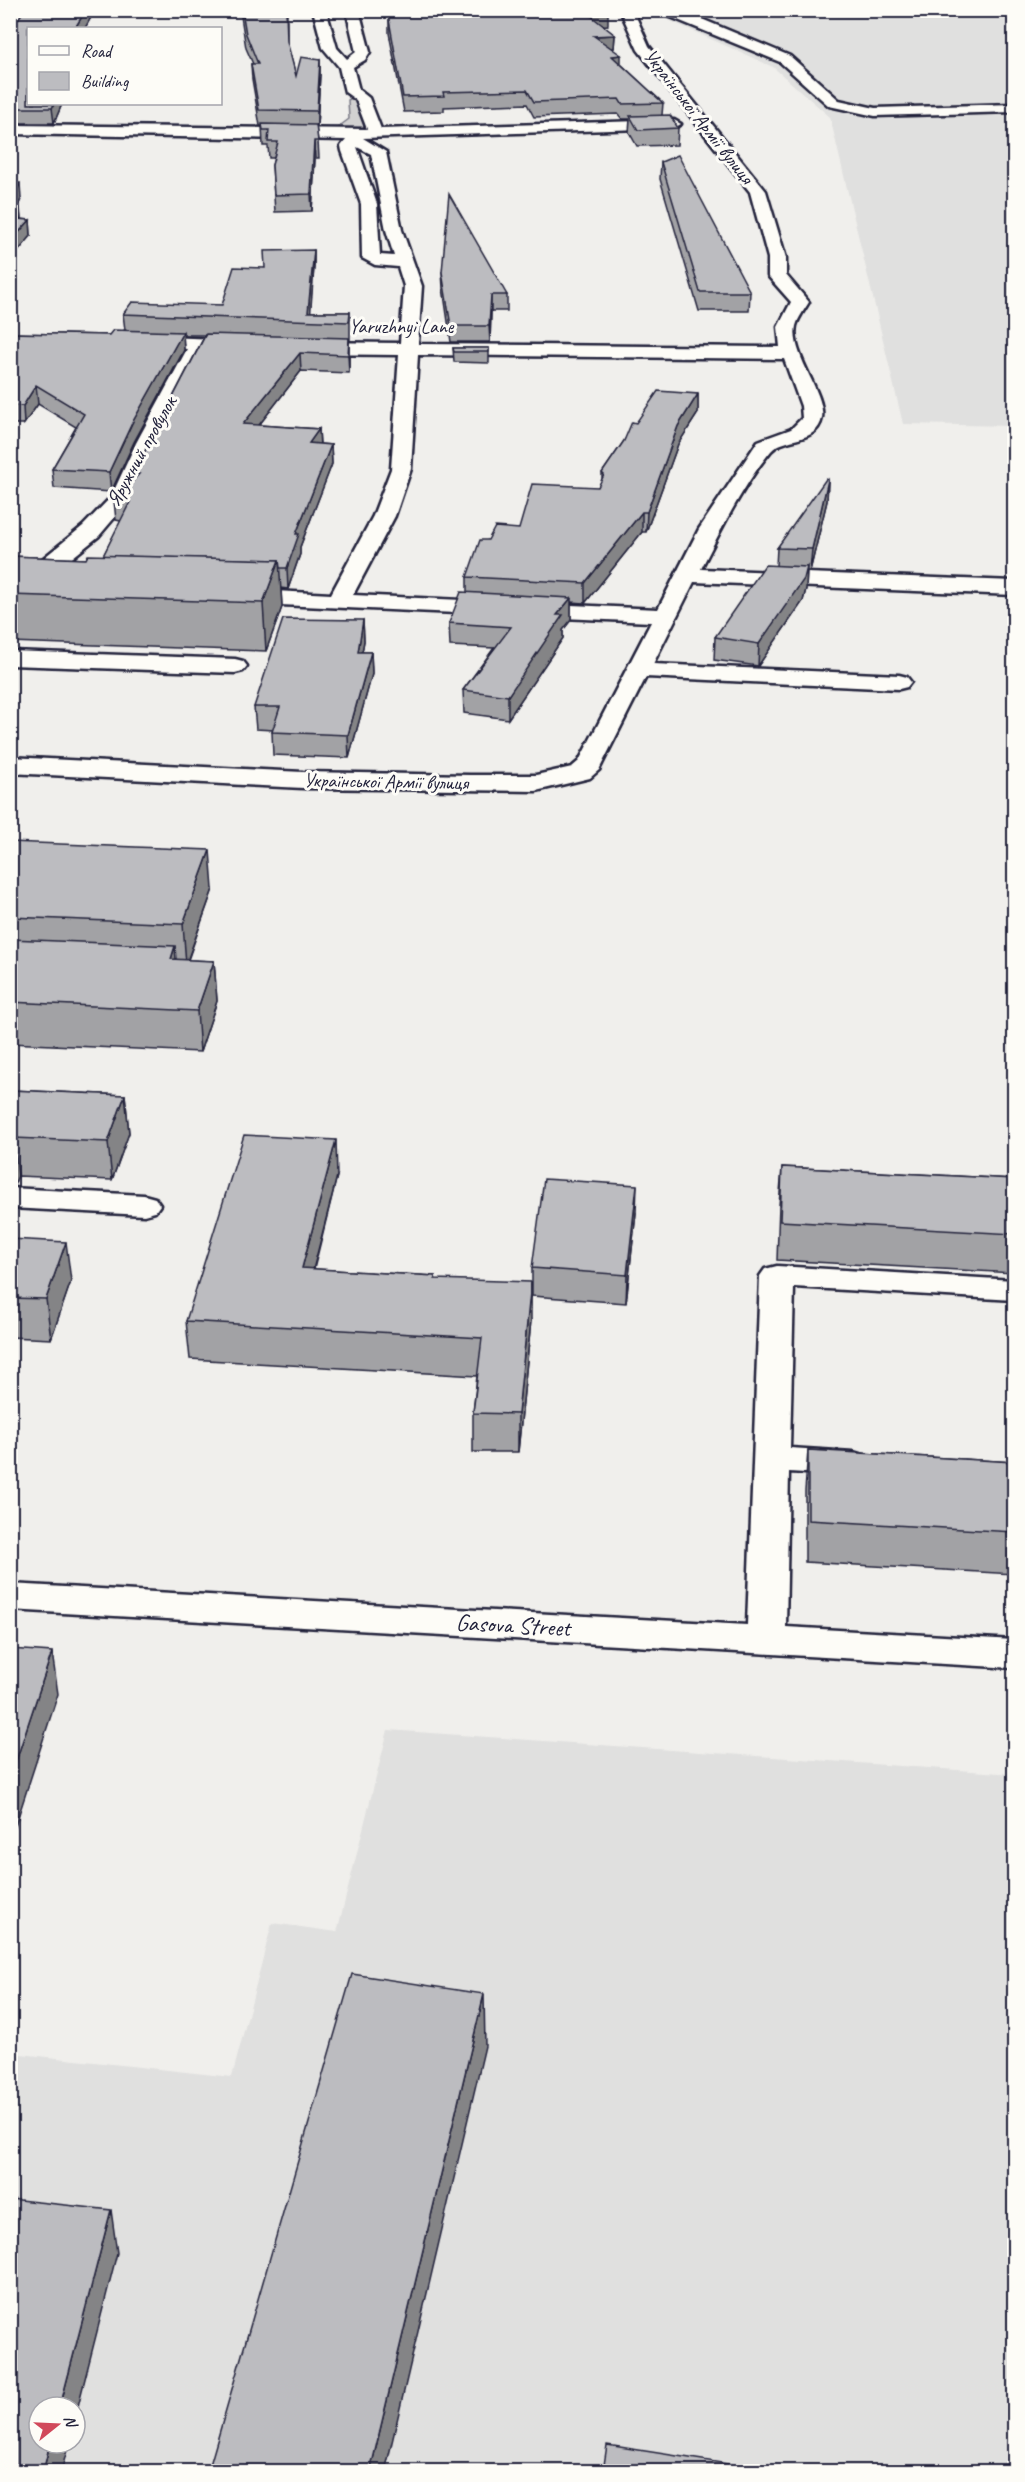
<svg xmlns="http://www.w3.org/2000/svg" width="1025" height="2482" font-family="Caveat,sans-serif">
  <rect width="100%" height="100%" fill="#f0efec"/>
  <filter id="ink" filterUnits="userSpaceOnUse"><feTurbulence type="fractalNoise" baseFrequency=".0167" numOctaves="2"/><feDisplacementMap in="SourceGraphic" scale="12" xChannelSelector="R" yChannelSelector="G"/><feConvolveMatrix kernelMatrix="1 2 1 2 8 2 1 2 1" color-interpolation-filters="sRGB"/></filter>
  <g filter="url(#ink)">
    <g fill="#e0e0df" fill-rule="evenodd">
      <path d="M 656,10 L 1014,11 L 1014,426 L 903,424 L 830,117 L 773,67 L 655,14 Z"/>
      <path d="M 388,1730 L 1014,1774 L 1014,2471 L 11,2472 L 11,2053 L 232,2077 L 272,1923 L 337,1932 ZM 39,2407 L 75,2407 L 75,2443 L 39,2443 Z"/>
    </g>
    <path fill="#d2d1d1" stroke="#7a7a86" stroke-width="1.5" d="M 353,97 L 360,101 L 368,128 L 366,131 L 333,131 L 349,119 L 348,100 Z"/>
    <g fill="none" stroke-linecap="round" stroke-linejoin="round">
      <g stroke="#22223b" stroke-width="5">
        <g id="minor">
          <path d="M 313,10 L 326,10 L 337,48 L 347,59 L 356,52 L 346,10 L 359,10 L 370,52 L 365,60 L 353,67 L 359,90 L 369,98 L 381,129 L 674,120 L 681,124 L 674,128 L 363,138 L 386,152 L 402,230 L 422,286 L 418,344 L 780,347 L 778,327 L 791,302 L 768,276 L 768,258 L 750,192 L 638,50 L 620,10 L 633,10 L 649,46 L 766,191 L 786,258 L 786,275 L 809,302 C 805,309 798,318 796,326 C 790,354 826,393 822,418 C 817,444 784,436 771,451 C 745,482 719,533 701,569 L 1014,581 L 1014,595 L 694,582 L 653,664 L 899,675 L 907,677 L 911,682 L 907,687 L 899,689 L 646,677 L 599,770 L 590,778 L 536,791 L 303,788 L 10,773 L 10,757 L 303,772 L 470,775 L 536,775 L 572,767 L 579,761 L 651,622 L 236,603 L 228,601 L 225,596 L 228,591 L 236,589 L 331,594 L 373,516 L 391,469 L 399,355 L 304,354 L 295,348 L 304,342 L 400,343 L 404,286 L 398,267 L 375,265 L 362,258 L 361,204 L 342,151 L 341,146 L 346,140 L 10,134 L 10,125 L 367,129 L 356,100 L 345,92 L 339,67 L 323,48 ZM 357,147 L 371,154 L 386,230 L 394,256 L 380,255 L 377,204 ZM 418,355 L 784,359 L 801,406 L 802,418 L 791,429 L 758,441 L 699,529 L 658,609 L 353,595 L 395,516 L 411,469 Z"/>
          <path d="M 667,10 L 680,10 L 790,56 L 839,100 L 875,108 L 1014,104 L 1014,112 L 875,116 L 829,106 L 780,62 L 668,16 Z"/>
          <path d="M 139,336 L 244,340 L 253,346 L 244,352 L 206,350 L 127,503 L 99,536 L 57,570 L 28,587 L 12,587 L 12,577 L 41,560 L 83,526 L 111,497 L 136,443 L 187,349 L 132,346 L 130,342 Z"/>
          <path d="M 10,651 L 235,659 L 243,661 L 247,666 L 243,671 L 235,673 L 10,665 Z"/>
          <path d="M 10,1188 L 144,1195 L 155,1198 L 160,1205 L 155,1212 L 144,1215 L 10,1208 Z"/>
          <path d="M 777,1266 L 1014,1280 L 1014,1300 L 794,1287 L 790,1448 L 853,1452 L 866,1456 L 871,1464 L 866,1472 L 853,1476 L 789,1472 L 786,1627 L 1014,1640 L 1014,1668 L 10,1610 L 10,1584 L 747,1625 L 760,1276 L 765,1269 Z"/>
        </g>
      </g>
      <use href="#minor" fill="#fdfcf7" fill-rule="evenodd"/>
    </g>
    <g fill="#a2a2a5" stroke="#22223b" stroke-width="1.5">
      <path d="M 24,10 L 95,10 L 85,28 L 28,28 L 28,104 L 62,104 L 54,123 L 10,123 L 10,32 Z"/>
      <path d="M 240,10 L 287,10 L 287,43 L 296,76 L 320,60 L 320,74 L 317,126 L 316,126 L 318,141 L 319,158 L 315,158 L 312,211 L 275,212 L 272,165 L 274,158 L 269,158 L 268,146 L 263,146 L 262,126 L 260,126 L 252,79 L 251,64 L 253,64 L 246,48 Z"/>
      <path d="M 389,10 L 608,25 L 602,25 L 615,35 L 614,48 L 612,49 L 621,64 L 663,103 L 662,115 L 678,128 L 677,145 L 637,146 L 629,132 L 630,119 L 622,119 L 618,114 L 534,117 L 527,104 L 444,107 L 444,111 L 404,112 L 389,33 Z"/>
      <path d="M 661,162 L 750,292 L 749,311 L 699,311 L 660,179 Z"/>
      <path d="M 10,183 L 21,199 L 19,204 L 21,219 L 30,220 L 31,236 L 10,261 Z"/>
      <path d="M 314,250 L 314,267 L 310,312 L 350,312 L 350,340 L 349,340 L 349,373 L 301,371 L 259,425 L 319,429 L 320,444 L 331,445 L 332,464 L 300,547 L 300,554 L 288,589 L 281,588 L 282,607 L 266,651 L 10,642 L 10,556 L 86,559 L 103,556 L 121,521 L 116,520 L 114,501 L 134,480 L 133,474 L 205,335 L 183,335 L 184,350 L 134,442 L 111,492 L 54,488 L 52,469 L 76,427 L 38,404 L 24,424 L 10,424 L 10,333 L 109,335 L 125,330 L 123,314 L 222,305 L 265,268 Z"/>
      <path d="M 442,272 L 507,295 L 507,311 L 491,311 L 490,342 L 451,342 L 443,288 Z"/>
      <path d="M 453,348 L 489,348 L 489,363 L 454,362 Z"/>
      <path d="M 698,394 L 698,413 L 678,444 L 646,532 L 642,532 L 585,603 L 571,602 L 571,620 L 563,630 L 563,638 L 508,719 L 464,713 L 463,690 L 494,648 L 450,646 L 449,623 L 467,593 L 467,577 L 488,540 L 519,529 L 598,487 L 602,480 L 602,473 L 636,423 Z"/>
      <path d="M 828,480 L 827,501 L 810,571 L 807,571 L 806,589 L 803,601 L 758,666 L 714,660 L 715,637 L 776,566 L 777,548 Z"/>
      <path d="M 363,620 L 364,641 L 362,652 L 371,652 L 372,674 L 349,758 L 273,755 L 272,732 L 273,730 L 256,729 L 254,707 Z"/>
      <path d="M 10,842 L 213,889 L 188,960 L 214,961 L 217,1001 L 200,1052 L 10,1043 Z"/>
      <path d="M 10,1090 L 125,1095 L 129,1133 L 112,1180 L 18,1176 L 14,1185 L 10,1185 Z"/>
      <path d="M 782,1167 L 1014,1179 L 1014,1273 L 777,1260 L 779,1205 Z"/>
      <path d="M 337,1176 L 314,1269 L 435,1276 L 435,1279 L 531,1320 L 518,1452 L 473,1452 L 473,1413 L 477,1376 L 190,1359 L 186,1321 Z"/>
      <path d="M 636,1213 L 626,1303 L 532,1296 L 532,1268 Z"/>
      <path d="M 10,1239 L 71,1281 L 51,1339 L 10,1337 Z"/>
      <path d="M 808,1450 L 1014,1462 L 1014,1574 L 805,1562 L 805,1491 Z"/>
    </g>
    <g fill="#848486" stroke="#22223b" stroke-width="1.5">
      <path d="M 86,10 L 95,10 L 85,28 L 75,28 Z"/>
      <path d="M 608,11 L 608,25 L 586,26 L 586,12 Z"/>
      <path d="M 615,35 L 614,48 L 594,50 L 594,36 Z"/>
      <path d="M 621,55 L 621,69 L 612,56 Z"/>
      <path d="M 320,60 L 320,74 L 317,126 L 317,111 Z"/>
      <path d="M 54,104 L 62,104 L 54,123 L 52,108 Z"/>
      <path d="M 314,141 L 315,158 L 312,211 L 311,194 Z"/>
      <path d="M 20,183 L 21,199 L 13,218 L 12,201 Z"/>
      <path d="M 20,205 L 21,221 L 16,233 L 15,217 Z"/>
      <path d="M 30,220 L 31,236 L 10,261 L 10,242 Z"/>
      <path d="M 314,250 L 314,267 L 310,320 L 308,312 Z"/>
      <path d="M 491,295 L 491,311 L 490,342 L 489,326 Z"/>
      <path d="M 183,332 L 184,350 L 134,442 L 111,492 L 109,472 L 132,423 Z"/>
      <path d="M 349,338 L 349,373 L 348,355 Z"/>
      <path d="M 300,353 L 301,371 L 245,443 L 243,424 Z"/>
      <path d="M 36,385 L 38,404 L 24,424 L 23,406 Z"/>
      <path d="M 698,394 L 698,413 L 678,444 L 646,532 L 647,512 L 678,426 Z"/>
      <path d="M 319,429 L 320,448 L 309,443 Z"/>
      <path d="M 331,445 L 332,464 L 300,547 L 300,554 L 288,589 L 287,568 L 296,534 Z"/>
      <path d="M 828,480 L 827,501 L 810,571 L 812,549 Z"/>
      <path d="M 642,512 L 642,532 L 585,603 L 585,583 Z"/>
      <path d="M 279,560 L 282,607 L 266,651 L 263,603 Z"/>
      <path d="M 807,567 L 806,589 L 803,601 L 758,666 L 759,644 Z"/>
      <path d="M 571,598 L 571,620 L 563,630 L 563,638 L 508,719 L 508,696 L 557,615 Z"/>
      <path d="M 363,620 L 364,641 L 358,674 L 358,652 Z"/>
      <path d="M 371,652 L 372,674 L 349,758 L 348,735 Z"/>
      <path d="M 210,850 L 213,889 L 186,964 L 183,924 Z"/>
      <path d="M 175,946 L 178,986 L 171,959 Z"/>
      <path d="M 214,961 L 217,1001 L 200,1052 L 197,1011 Z"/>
      <path d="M 125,1095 L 129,1133 L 112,1180 L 108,1142 Z"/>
      <path d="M 14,1138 L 18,1176 L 14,1185 L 10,1157 L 10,1144 Z"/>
      <path d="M 336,1140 L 337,1176 L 304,1305 L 302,1268 Z"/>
      <path d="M 637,1185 L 636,1213 L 626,1303 L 627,1275 Z"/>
      <path d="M 66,1242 L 71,1281 L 51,1339 L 46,1299 Z"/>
      <path d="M 531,1282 L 531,1320 L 518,1452 L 518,1414 Z"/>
      <path d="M 52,1652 L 58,1694 L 10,1842 L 10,1779 Z"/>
      <path d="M 484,1994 L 485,2046 L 385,2472 L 370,2472 Z"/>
      <path d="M 111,2210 L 117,2253 L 75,2418 L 75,2407 L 60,2407 Z"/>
      <path d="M 50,2443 L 69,2443 L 61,2472 L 43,2472 Z"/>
    </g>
    <g fill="#bcbcc0" stroke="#22223b" stroke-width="1.5">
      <path d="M 24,10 L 86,10 L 75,28 L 28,28 L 28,104 L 54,104 L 52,108 L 10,108 L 10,32 Z"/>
      <path d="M 242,10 L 286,10 L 287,41 L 296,76 L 301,57 L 320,60 L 317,111 L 259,110 L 251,64 L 258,64 L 246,34 Z"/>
      <path d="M 389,10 L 607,10 L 608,11 L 586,12 L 615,35 L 594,36 L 621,55 L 612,56 L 663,103 L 622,104 L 619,99 L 534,102 L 527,90 L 443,92 L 444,96 L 403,97 L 389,20 Z"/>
      <path d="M 670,115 L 678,128 L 638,130 L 630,116 Z"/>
      <path d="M 262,124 L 316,125 L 318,141 L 314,141 L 311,194 L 274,195 L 272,165 L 278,142 L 268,142 L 269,130 L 263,130 Z"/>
      <path d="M 678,155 L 750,292 L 700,292 L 661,162 Z"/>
      <path d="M 10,183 L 20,183 L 12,201 L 20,205 L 15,217 L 10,215 Z"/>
      <path d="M 449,194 L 507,295 L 491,295 L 489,326 L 451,326 L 442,272 Z"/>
      <path d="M 18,219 L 30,220 L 10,242 L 10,228 L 15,227 Z"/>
      <path d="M 314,250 L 308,312 L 350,312 L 349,322 L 123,314 L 132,302 L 222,305 L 234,267 L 265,268 L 264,251 Z"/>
      <path d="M 113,330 L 183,332 L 132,423 L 109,472 L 52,469 L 84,414 L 36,385 L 23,406 L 10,405 L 10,333 L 109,335 Z"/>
      <path d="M 206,334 L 349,338 L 348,355 L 300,353 L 243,424 L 319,429 L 309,443 L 331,445 L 296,534 L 299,534 L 287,568 L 280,568 L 279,560 L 103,556 L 130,502 L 114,501 L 139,474 L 133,474 Z"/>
      <path d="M 453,348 L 489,348 L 489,352 L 454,352 Z"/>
      <path d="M 658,391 L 698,394 L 678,426 L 647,512 L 642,512 L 585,583 L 467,577 L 480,540 L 488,540 L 495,527 L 519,529 L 532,484 L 598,487 L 604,475 L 602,473 L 624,441 L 632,422 L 636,423 Z"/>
      <path d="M 826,479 L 828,480 L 812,549 L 777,548 Z"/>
      <path d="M 88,555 L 279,560 L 263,603 L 10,595 L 10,556 L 86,559 Z"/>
      <path d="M 765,565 L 807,567 L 804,579 L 759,644 L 715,637 Z"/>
      <path d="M 461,592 L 571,598 L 557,615 L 563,615 L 508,696 L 463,690 L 511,627 L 449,623 Z"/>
      <path d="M 283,619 L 363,620 L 358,652 L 371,652 L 348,735 L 272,732 L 280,707 L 254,707 Z"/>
      <path d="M 10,842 L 210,850 L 183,924 L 10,917 Z"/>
      <path d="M 10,939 L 175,946 L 171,959 L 214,961 L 197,1011 L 10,1002 Z"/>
      <path d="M 10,1090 L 125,1095 L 108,1142 L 14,1138 L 10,1144 Z"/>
      <path d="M 244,1135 L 336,1140 L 302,1268 L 435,1276 L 435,1279 L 531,1282 L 518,1414 L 473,1413 L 482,1338 L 186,1321 Z"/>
      <path d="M 782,1167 L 1014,1179 L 1014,1234 L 780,1221 Z"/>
      <path d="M 544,1179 L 637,1185 L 627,1275 L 532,1268 Z"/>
      <path d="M 10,1239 L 66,1242 L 46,1299 L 10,1298 Z"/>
      <path d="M 808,1450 L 1014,1462 L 1014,1532 L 808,1520 Z"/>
      <path d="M 10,1649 L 52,1652 L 10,1779 Z"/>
      <path d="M 352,1974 L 484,1994 L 370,2472 L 208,2472 Z"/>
      <path d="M 10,2199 L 111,2210 L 60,2407 L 39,2407 L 39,2443 L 50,2443 L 43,2472 L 10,2472 Z"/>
      <path d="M 607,2445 L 779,2472 L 603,2472 Z"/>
    </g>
  </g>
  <g text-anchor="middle" stroke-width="6" stroke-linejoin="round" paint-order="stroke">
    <g font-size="20" fill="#22223b" stroke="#fdfcf7">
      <text transform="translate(699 116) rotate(52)" y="7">Української Армії вулиця</text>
      <text x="401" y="333">Yaruzhnyi Lane</text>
      <text transform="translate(141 451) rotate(-61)" y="7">Яружний провулок</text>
      <text transform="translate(386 781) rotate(1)" y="7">Української Армії вулиця</text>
    </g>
    <g font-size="24" fill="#22223b" stroke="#fdfcf7">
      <text transform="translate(513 1625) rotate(3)" y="8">Gasova Street</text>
    </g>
  </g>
  <rect width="1025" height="2482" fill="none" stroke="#fdfcf7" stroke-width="36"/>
  <rect x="18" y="18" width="989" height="2446" fill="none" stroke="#22223b" stroke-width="2" filter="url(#ink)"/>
  <rect x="27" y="27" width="195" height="78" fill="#fdfcf7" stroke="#a5a5ac" stroke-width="1.5"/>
  <rect x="39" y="46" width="30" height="9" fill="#fdfcf7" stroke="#a5a5ac" stroke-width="1.5"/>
  <text x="81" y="57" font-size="18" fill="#22223b">Road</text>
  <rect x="39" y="72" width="30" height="18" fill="#bcbcc0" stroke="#a5a5ac" stroke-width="1.5"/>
  <text x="81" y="87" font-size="18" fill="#22223b">Building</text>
  <g transform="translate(57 2425) rotate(72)"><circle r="28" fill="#fdfcf7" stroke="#a5a5ac" stroke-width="1.5"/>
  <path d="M0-4.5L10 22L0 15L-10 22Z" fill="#d1495b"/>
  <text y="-9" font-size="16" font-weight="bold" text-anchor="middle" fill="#22223b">N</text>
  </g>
</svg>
